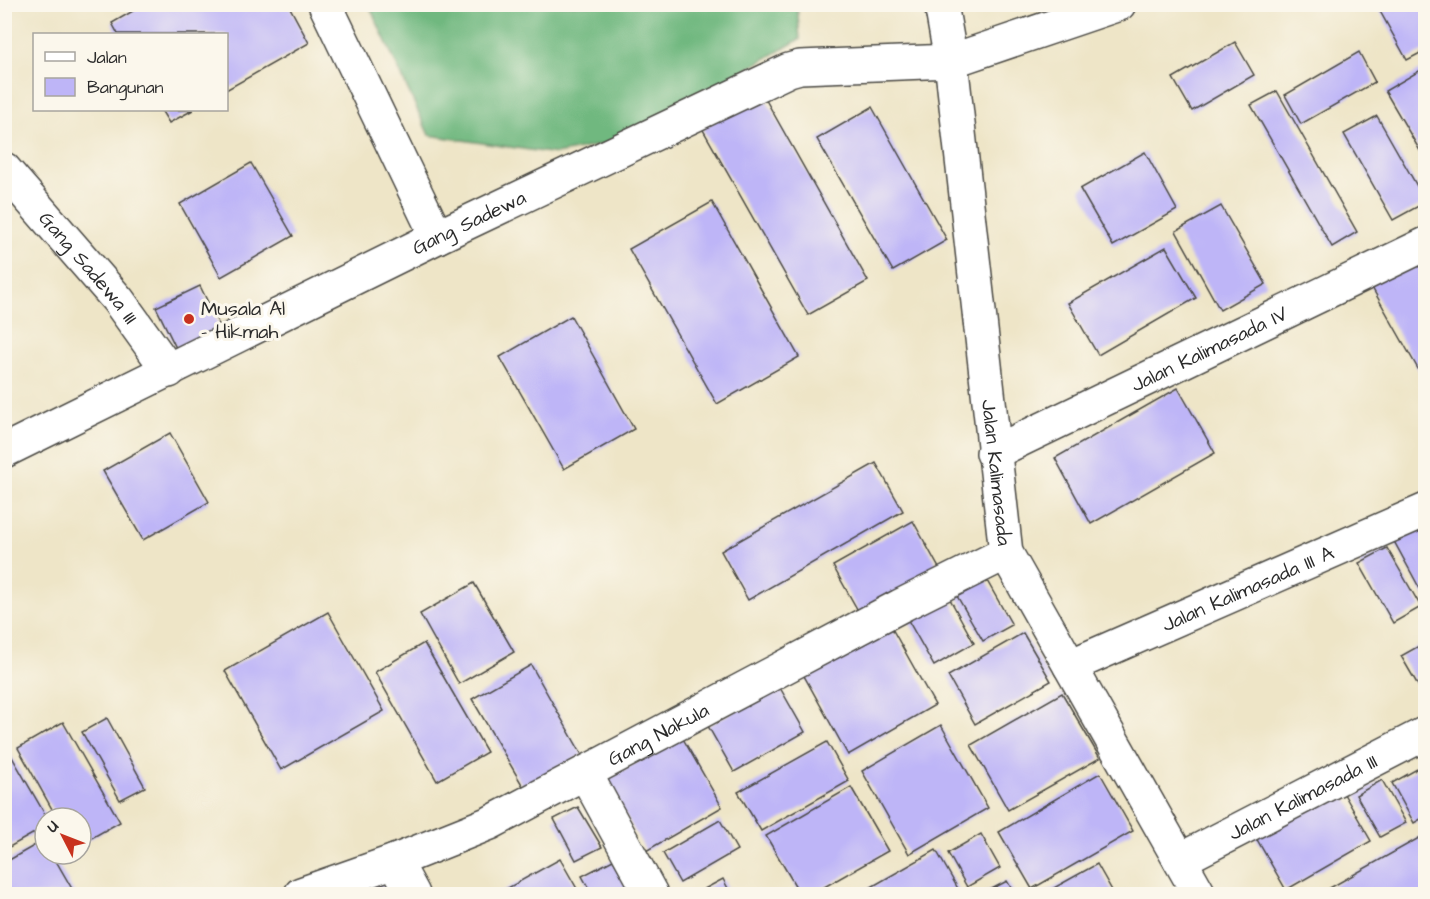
<svg xmlns="http://www.w3.org/2000/svg" width="1430" height="899" font-family="'Architects Daughter',sans-serif">
  <rect width="100%" height="100%" fill="#fbf7ec"/>
  <filter id="ink" filterUnits="userSpaceOnUse"><feTurbulence type="fractalNoise" baseFrequency=".0167" numOctaves="2"/><feDisplacementMap in="SourceGraphic" scale="12" xChannelSelector="R" yChannelSelector="G"/><feConvolveMatrix kernelMatrix="1 2 1 2 8 2 1 2 1" color-interpolation-filters="sRGB"/></filter>
  <filter id="wash" filterUnits="userSpaceOnUse"><feTurbulence type="fractalNoise" baseFrequency=".008" numOctaves="4" result="noise"/><feDisplacementMap in="SourceGraphic" scale="24" xChannelSelector="R" yChannelSelector="G"/><feGaussianBlur stdDeviation="1.35" result="paint"/><feColorMatrix in="noise" values="0 0 0 0 0 0 0 0 0 0 0 0 0 0 0 0 0 1.4 0 .05"/><feComposite in="paint" operator="in"/></filter>
  <g filter="url(#wash)">
    <rect width="100%" height="100%" fill="#eee5c7"/>
    <path fill="#70b87f" stroke="#4e7255" stroke-width="1.5" d="M 369,5 L 797,5 L 800,39 L 620,141 L 556,154 L 429,135 Z"/>
    <g id="blocks">
      <g fill="#beb5f7">
        <path d="M 145,4 L 288,4 L 309,43 L 226,90 L 226,34 L 118,34 L 112,23 Z"/>
        <path d="M 1376,4 L 1426,4 L 1426,50 L 1407,60 Z"/>
        <path d="M 1235,42 L 1254,75 L 1192,111 L 1173,78 Z"/>
        <path d="M 1359,52 L 1375,82 L 1301,124 L 1285,95 Z"/>
        <path d="M 1426,67 L 1426,161 L 1385,91 Z"/>
        <path d="M 1277,91 L 1357,232 L 1332,247 L 1251,105 Z"/>
        <path d="M 762,93 L 868,281 L 808,315 L 702,128 Z"/>
        <path d="M 872,107 L 947,240 L 893,271 L 817,139 Z"/>
        <path d="M 161,110 L 193,110 L 169,123 Z"/>
        <path d="M 1377,116 L 1426,202 L 1393,220 L 1344,134 Z"/>
        <path d="M 1145,152 L 1177,210 L 1113,246 L 1080,189 Z"/>
        <path d="M 251,163 L 293,236 L 221,277 L 180,204 Z"/>
        <path d="M 712,202 L 799,357 L 717,404 L 629,249 Z"/>
        <path d="M 1221,206 L 1266,284 L 1220,310 L 1176,231 Z"/>
        <path d="M 1166,247 L 1196,298 L 1098,355 L 1068,303 Z"/>
        <path d="M 1416,257 L 1426,273 L 1426,383 L 1370,284 Z"/>
        <path d="M 200,286 L 222,331 L 178,352 L 156,307 Z"/>
        <path d="M 571,316 L 634,429 L 564,469 L 500,357 Z"/>
        <path d="M 1178,388 L 1215,453 L 1091,524 L 1055,458 Z"/>
        <path d="M 170,433 L 209,502 L 143,540 L 103,471 Z"/>
        <path d="M 876,463 L 903,511 L 748,600 L 721,551 Z"/>
        <path d="M 1426,515 L 1426,600 L 1389,532 Z"/>
        <path d="M 913,521 L 940,570 L 861,616 L 833,566 Z"/>
        <path d="M 1387,548 L 1421,607 L 1393,623 L 1359,563 Z"/>
        <path d="M 982,572 L 1012,625 L 983,641 L 953,589 Z"/>
        <path d="M 474,583 L 514,652 L 459,684 L 420,614 Z"/>
        <path d="M 945,590 L 974,643 L 934,666 L 904,613 Z"/>
        <path d="M 328,612 L 384,711 L 281,770 L 225,671 Z"/>
        <path d="M 890,625 L 935,705 L 848,755 L 803,674 Z"/>
        <path d="M 1023,633 L 1051,681 L 975,724 L 948,676 Z"/>
        <path d="M 1426,642 L 1426,699 L 1401,656 Z"/>
        <path d="M 424,643 L 487,752 L 437,781 L 375,672 Z"/>
        <path d="M 531,665 L 582,755 L 524,788 L 472,699 Z"/>
        <path d="M 779,686 L 805,732 L 734,772 L 708,726 Z"/>
        <path d="M 1062,693 L 1100,758 L 1008,810 L 971,745 Z"/>
        <path d="M 107,718 L 145,787 L 120,800 L 82,732 Z"/>
        <path d="M 63,722 L 120,822 L 81,844 L 81,818 L 57,818 L 18,748 Z"/>
        <path d="M 941,725 L 988,808 L 909,854 L 862,771 Z"/>
        <path d="M 682,737 L 722,807 L 646,851 L 606,780 Z"/>
        <path d="M 827,742 L 849,781 L 761,831 L 738,792 Z"/>
        <path d="M 4,743 L 47,818 L 45,818 L 45,827 L 4,850 Z"/>
        <path d="M 1426,764 L 1426,816 L 1414,823 L 1392,783 Z"/>
        <path d="M 1100,773 L 1133,831 L 1032,889 L 999,832 Z"/>
        <path d="M 1382,780 L 1406,823 L 1380,837 L 1356,795 Z"/>
        <path d="M 851,787 L 888,851 L 812,894 L 800,894 L 766,836 Z"/>
        <path d="M 1340,787 L 1371,841 L 1286,890 L 1255,836 Z"/>
        <path d="M 578,807 L 602,847 L 576,860 L 554,819 Z"/>
        <path d="M 720,820 L 737,850 L 680,883 L 663,853 Z"/>
        <path d="M 981,834 L 1000,868 L 967,887 L 948,853 Z"/>
        <path d="M 1426,834 L 1426,894 L 1319,894 Z"/>
        <path d="M 44,840 L 45,854 L 52,854 L 75,894 L 4,894 L 4,863 Z"/>
        <path d="M 936,850 L 961,894 L 859,894 Z"/>
        <path d="M 560,859 L 580,894 L 497,894 Z"/>
        <path d="M 613,860 L 633,894 L 592,894 L 582,876 Z"/>
        <path d="M 1097,864 L 1114,894 L 1043,894 Z"/>
        <path d="M 379,878 L 388,894 L 349,894 Z"/>
        <path d="M 723,879 L 731,894 L 695,894 Z"/>
        <path d="M 1007,881 L 1015,894 L 982,894 Z"/>
      </g>
    </g>
  </g>
  <g filter="url(#ink)">
    <use href="#blocks" fill-opacity="0" stroke="#484742" stroke-width="1.5"/>
    <g fill="none" stroke-linecap="round" stroke-linejoin="round">
      <g stroke="#484742" stroke-width="36">
        <g id="minor">
          <path d="M 325,4 L 437,237"/>
          <path id="s1" d="M 941,4 L 951,61 L 1006,553 L 1199,894"/>
          <path id="s2" d="M 4,169 L 118,300 L 169,371"/>
          <path id="s3" d="M 4,451 L 437,237 L 789,70 L 800,67 L 951,61 L 1119,4"/>
          <path id="s4" d="M 993,453 L 1426,244"/>
          <path id="s5" d="M 1070,666 L 1426,510"/>
          <path d="M 585,773 L 651,894"/>
          <path id="s6" d="M 1180,860 L 1426,733"/>
          <path d="M 395,861 L 413,894"/>
          <path id="s7" d="M 301,894 L 395,861 L 490,823 L 900,606 L 1006,553"/>
        </g>
      </g>
      <use href="#minor" stroke="#fff" stroke-width="33"/>
    </g>
  </g>
  <circle fill="#c8321e" stroke="#fbf7ec" stroke-width="2" cx="189" cy="319" r="6"/>
  <g text-anchor="middle" stroke-width="6" stroke-linejoin="round" paint-order="stroke">
    <g font-size="20" fill="#2b2b2b" stroke="#fbf7ec">
      <text dy="7" stroke="none"><textPath href="#s3" startOffset="518">Gang Sadewa</textPath></text>
      <text dy="7" stroke="none"><textPath href="#s2" startOffset="130">Gang Sadewa III</textPath></text>
      <text dy="7" stroke="none"><textPath href="#s4" startOffset="240">Jalan Kalimasada IV</textPath></text>
      <text dy="7" stroke="none"><textPath href="#s1" startOffset="472">Jalan Kalimasada</textPath></text>
      <text dy="7" stroke="none"><textPath href="#s5" startOffset="194">Jalan Kalimasada III A</textPath></text>
      <text dy="7" stroke="none"><textPath href="#s7" startOffset="392">Gang Nakula</textPath></text>
      <text dy="7" stroke="none"><textPath href="#s6" startOffset="138">Jalan Kalimasada III</textPath></text>
    </g>
    <g font-size="20" fill="#2b2b2b" stroke="#fbf7ec" text-anchor="start">
      <text x="201" y="315">Musala Al<tspan x="201" dy="23">- Hikmah</tspan></text>
    </g>
  </g>
  <rect width="1430" height="899" fill="none" stroke="#fbf7ec" stroke-width="24"/>
  <rect x="33" y="33" width="195" height="78" fill="#fbf7ec" stroke="#a8a59f" stroke-width="1.5"/>
  <rect x="45" y="52" width="30" height="9" fill="#ffffff" stroke="#a8a59f" stroke-width="1.5"/>
  <text x="87" y="63" font-size="18" fill="#2b2b2b">Jalan</text>
  <rect x="45" y="78" width="30" height="18" fill="#beb5f7" stroke="#a8a59f" stroke-width="1.5"/>
  <text x="87" y="93" font-size="18" fill="#2b2b2b">Bangunan</text>
  <g transform="translate(63 836) rotate(312)"><circle r="28" fill="#fbf7ec" stroke="#a8a59f" stroke-width="1.5"/>
  <path d="M0-4.5L10 22L0 15L-10 22Z" fill="#c8321e"/>
  <text y="-9" font-size="16" font-weight="bold" text-anchor="middle" fill="#2b2b2b">U</text>
  </g>
</svg>
